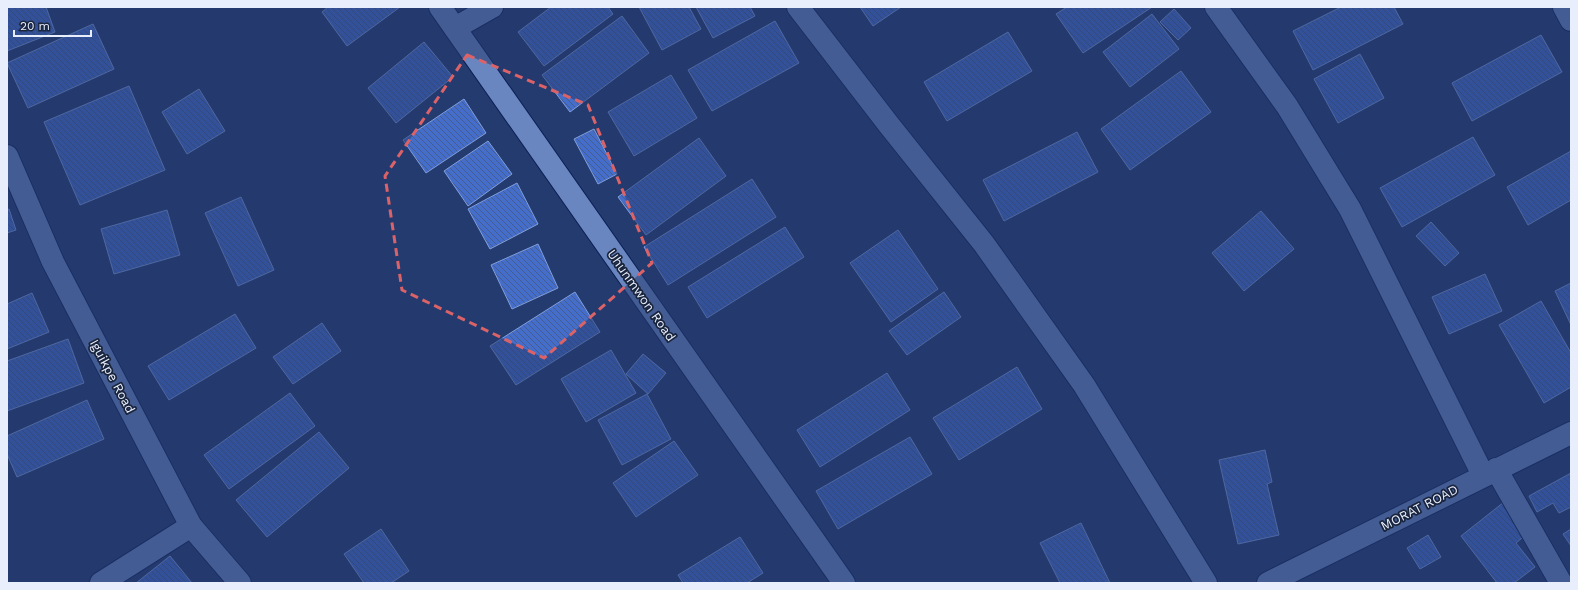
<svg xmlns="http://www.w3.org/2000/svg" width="1578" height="590" font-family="'Work Sans',sans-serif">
  <defs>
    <pattern id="building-back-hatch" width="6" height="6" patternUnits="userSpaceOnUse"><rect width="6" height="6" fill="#456eca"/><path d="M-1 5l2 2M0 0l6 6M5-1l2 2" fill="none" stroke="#455c91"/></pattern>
  </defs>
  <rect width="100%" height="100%" fill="#243b70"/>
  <g fill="url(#building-back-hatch)" stroke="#819edb">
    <path d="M 7,7 L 46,7 L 55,32 L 7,51 Z"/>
    <path d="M 328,7 L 400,7 L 347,46 L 322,12 Z"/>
    <path d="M 551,7 L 608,7 L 613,14 L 544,66 L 518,32 Z"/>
    <path d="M 639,7 L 689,7 L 701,29 L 662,50 Z"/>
    <path d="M 696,7 L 750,7 L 755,16 L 713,38 Z"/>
    <path d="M 860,7 L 901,7 L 873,26 Z"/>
    <path d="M 1067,7 L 1152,7 L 1083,53 L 1056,14 Z"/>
    <path d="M 1341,7 L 1394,7 L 1403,24 L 1313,70 L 1293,31 Z"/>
    <path d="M 1174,9 L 1191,28 L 1178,40 L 1160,22 Z"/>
    <path d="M 1152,14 L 1179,49 L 1130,87 L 1103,52 Z"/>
    <path d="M 622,16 L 649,53 L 570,112 L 542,75 Z"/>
    <path d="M 775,21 L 799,63 L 712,111 L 688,70 Z"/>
    <path d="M 93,24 L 114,69 L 28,108 L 7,63 Z"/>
    <path d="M 1008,32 L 1032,71 L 947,121 L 924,82 Z"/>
    <path d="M 1541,35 L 1562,72 L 1472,121 L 1452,83 Z"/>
    <path d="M 424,42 L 453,77 L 396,123 L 368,88 Z"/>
    <path d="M 1360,54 L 1384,98 L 1338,123 L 1314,79 Z"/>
    <path d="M 1181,71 L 1211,112 L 1130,170 L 1101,129 Z"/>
    <path d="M 671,75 L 697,118 L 634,156 L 608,112 Z"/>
    <path d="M 129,86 L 165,170 L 80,205 L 44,122 Z"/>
    <path d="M 199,89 L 225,131 L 187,154 L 162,112 Z"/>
    <path d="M 464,99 L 486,133 L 426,173 L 403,140 Z"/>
    <path d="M 594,129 L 617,174 L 598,184 L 574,139 Z"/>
    <path d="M 1077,132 L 1098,172 L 1004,221 L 983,180 Z"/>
    <path d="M 1473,137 L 1495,175 L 1402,227 L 1380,188 Z"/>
    <path d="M 699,138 L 726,176 L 646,235 L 618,197 Z"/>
    <path d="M 488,141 L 512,174 L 468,206 L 444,171 Z"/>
    <path d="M 1571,151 L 1571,200 L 1528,225 L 1507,187 Z"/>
    <path d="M 752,179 L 776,217 L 668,285 L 644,247 Z"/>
    <path d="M 517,183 L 538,224 L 490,249 L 468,209 Z"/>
    <path d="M 241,197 L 274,270 L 238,286 L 205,213 Z"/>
    <path d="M 9,209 L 16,230 L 7,233 L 7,210 Z"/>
    <path d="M 167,210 L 180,255 L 114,274 L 101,229 Z"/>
    <path d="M 1261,211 L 1294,249 L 1244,291 L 1212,253 Z"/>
    <path d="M 1431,222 L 1459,253 L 1445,266 L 1416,236 Z"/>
    <path d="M 785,227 L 804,257 L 707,318 L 688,287 Z"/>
    <path d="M 898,230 L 938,289 L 891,322 L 850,263 Z"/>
    <path d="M 538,244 L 558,288 L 512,309 L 491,265 Z"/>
    <path d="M 1485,274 L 1502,311 L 1449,334 L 1432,297 Z"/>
    <path d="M 1571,283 L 1571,325 L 1555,291 Z"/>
    <path d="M 575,292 L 600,332 L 516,385 L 490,346 Z"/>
    <path d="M 944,292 L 961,317 L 907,355 L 889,331 Z"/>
    <path d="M 32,293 L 49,332 L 7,349 L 7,304 Z"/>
    <path d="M 1541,301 L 1571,353 L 1571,387 L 1544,403 L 1499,325 Z"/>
    <path d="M 235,314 L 256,348 L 169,400 L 148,366 Z"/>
    <path d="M 322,323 L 341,351 L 293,384 L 273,357 Z"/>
    <path d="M 68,339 L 84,383 L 7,411 L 7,361 Z"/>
    <path d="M 611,350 L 636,393 L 586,422 L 561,379 Z"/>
    <path d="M 643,354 L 666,373 L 648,394 L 626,374 Z"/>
    <path d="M 1017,367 L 1042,409 L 959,460 L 933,418 Z"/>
    <path d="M 887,373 L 910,410 L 820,467 L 797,430 Z"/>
    <path d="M 290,393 L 315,426 L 229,489 L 204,455 Z"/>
    <path d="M 647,394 L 671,439 L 622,465 L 598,420 Z"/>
    <path d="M 87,400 L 104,439 L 17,477 L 7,454 L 7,436 Z"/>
    <path d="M 319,432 L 349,468 L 267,537 L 236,500 Z"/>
    <path d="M 910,437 L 932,474 L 838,529 L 816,491 Z"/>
    <path d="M 674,441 L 698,475 L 636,517 L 613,483 Z"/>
    <path d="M 1265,450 L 1272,482 L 1267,484 L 1279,535 L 1238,544 L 1219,460 Z"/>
    <path d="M 1571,473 L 1571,507 L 1559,513 L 1553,503 L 1537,512 L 1529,496 Z"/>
    <path d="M 1504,502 L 1528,533 L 1516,543 L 1535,567 L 1514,583 L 1497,583 L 1461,536 Z"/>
    <path d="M 1081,523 L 1110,583 L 1060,583 L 1040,543 Z"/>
    <path d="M 381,529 L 409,571 L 391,583 L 364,583 L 344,554 Z"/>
    <path d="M 1571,529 L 1571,546 L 1563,534 Z"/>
    <path d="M 1428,535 L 1441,557 L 1420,569 L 1407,548 Z"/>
    <path d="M 740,537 L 763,573 L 747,583 L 683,583 L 678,575 Z"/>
    <path d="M 170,556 L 192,583 L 136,583 Z"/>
  </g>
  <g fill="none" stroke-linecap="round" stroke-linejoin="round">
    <g stroke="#0c2053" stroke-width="24">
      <g id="minor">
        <path d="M 440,7 L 844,583"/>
        <path d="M 798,7 L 889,125 L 984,244 L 1084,385 L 1206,583"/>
        <path d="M 1216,7 L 1287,106 L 1350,209 L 1483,475"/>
        <path d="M 1564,7 L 1571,20"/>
        <path d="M 455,28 L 492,7"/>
        <path d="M 7,156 L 53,262 L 191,526 L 240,583"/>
        <path d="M 1496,469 L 1561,583"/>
        <path d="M 101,583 L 191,526"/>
        <path d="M 1268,583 L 1571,433"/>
      </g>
    </g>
    <use href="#minor" stroke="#6a86c1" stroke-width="22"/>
  </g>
  <path d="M0 0H1578V590H0ZM 467,55 L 588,105 L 652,263 L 544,358 L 402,290 L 385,176 Z" fill="#243b70" fill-opacity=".55" fill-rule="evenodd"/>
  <path fill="none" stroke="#db6368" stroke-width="3" stroke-dasharray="8 5" stroke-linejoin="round" d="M 467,55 L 588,105 L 652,263 L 544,358 L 402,290 L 385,176 Z"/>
  <g text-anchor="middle" stroke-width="3.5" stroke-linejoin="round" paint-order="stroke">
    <g font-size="13" fill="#e8eefc" stroke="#19243d">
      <text transform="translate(642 295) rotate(55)" y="5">Uhunmwon Road</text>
      <text transform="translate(113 376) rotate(62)" y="5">Iguikpe Road</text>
      <text transform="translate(1419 507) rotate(-27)" y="5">MORAT ROAD</text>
    </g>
  </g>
  <rect width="1578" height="590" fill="none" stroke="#e8eefc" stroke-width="16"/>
  <path d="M14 30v6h77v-6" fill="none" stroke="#e8eefc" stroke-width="2"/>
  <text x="20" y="30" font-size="12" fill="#e8eefc" stroke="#19243d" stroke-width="3" paint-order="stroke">20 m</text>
</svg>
